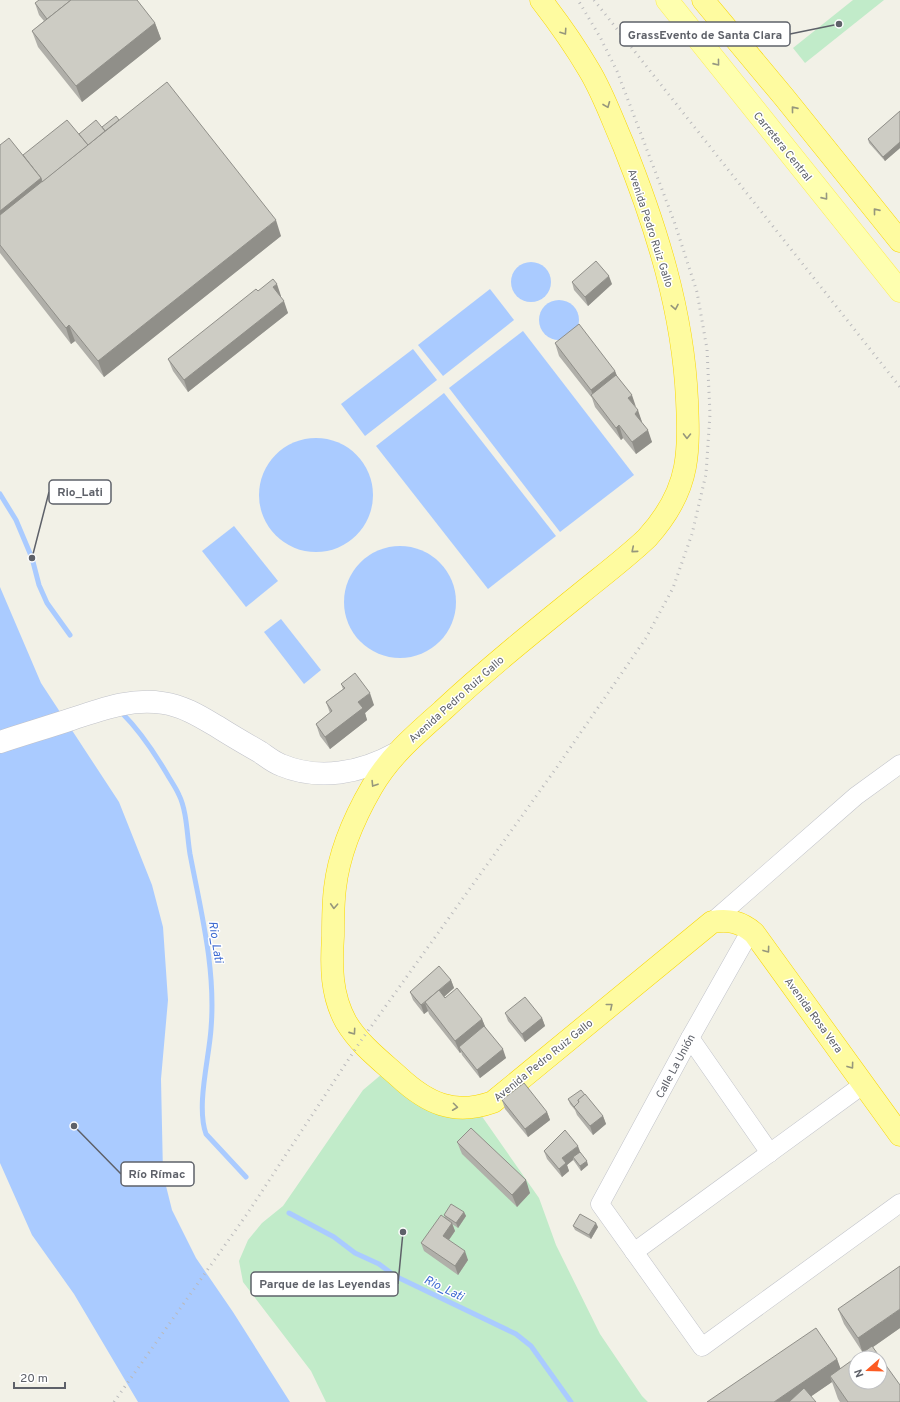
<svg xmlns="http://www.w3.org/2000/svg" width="900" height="1402" font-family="Overpass,sans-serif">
  <rect width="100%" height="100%" fill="#f2f1e7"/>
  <g fill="#c1ebc9">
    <path d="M 853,0 L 884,0 L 805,63 L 793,48 Z"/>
    <path d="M 382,1074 L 412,1102 L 429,1111 L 463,1119 L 481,1115 L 539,1198 L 556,1245 L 600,1334 L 642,1396 L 648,1402 L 326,1402 L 311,1371 L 243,1282 L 239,1261 L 248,1240 L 262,1223 L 283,1206 L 363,1090 Z"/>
  </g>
  <g fill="#aacbff">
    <circle cx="531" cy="282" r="20"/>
    <path d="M 490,289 L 514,320 L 443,376 L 418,345 Z"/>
    <circle cx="559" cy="320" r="20"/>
    <path d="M 523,331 L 634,475 L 560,532 L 449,388 Z"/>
    <path d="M 413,349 L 437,380 L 365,436 L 341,404 Z"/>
    <path d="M 444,393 L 556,536 L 488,589 L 376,446 Z"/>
    <circle cx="316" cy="495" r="57"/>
    <path d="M 234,526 L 278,581 L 246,607 L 202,551 Z"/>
    <circle cx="400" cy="602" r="56"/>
    <path d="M 0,587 L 41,683 L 119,802 L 152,885 L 163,927 L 168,1000 L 161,1079 L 163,1174 L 172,1210 L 196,1258 L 233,1312 L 290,1402 L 138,1402 L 74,1294 L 32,1235 L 0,1163 Z"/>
    <path d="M 281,619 L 321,670 L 304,684 L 264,632 Z"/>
  </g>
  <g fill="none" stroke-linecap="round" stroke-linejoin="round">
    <g stroke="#aacbff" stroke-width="5">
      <path d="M 0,494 L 16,520 L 32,558 L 39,585 L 47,603 L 70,635"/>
      <path d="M 122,713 C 140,731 154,752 167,774 C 171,781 176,788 179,795 C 187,811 187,836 190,854 C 201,912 216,969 211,1029 C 209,1059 196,1106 206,1134 L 246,1177"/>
      <path d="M 289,1213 L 334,1237 L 355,1253 L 379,1264 L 395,1276 L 516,1334 L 531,1346 L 571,1402"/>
    </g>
    <g stroke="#c0c2c9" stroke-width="19">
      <g id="minor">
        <path d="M 712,922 L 856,796 L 900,764"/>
        <path d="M 751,930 L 690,1038 L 600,1204 L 702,1347 L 900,1203"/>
        <path d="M 690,1038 L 770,1153"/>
        <path d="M 634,1252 L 864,1084"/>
      </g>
    </g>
    <g stroke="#c0c2c9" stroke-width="23">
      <path id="tertiary" d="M 0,742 C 24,734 48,727 72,719 C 103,709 131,698 163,703 C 184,706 201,717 218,727 C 232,736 246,744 260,752 C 266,756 273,762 281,765 C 319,781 361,773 397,753"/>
    </g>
    <g stroke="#ffed53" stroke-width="23">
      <path id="primary" d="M 667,0 L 900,291"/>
    </g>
    <g stroke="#f9d700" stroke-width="23">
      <g id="trunk">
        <path d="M 541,0 C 558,22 575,46 589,70 C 603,93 612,119 623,144 C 656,226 683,311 687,400 C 688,422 689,445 685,467 C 680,494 666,517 647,538 C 626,558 602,576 580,594 C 533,632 486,670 442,711 C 416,734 390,756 372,787 C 354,818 339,853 335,888 C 333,904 333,920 333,936 C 331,966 331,995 346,1022 C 359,1044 380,1060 399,1077 C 427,1103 454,1116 493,1102 L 712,922 C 729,919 741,922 754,933 L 900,1135"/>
        <path d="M 703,0 L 784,97 L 900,241"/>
      </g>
    </g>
    <use href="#minor" stroke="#fff" stroke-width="18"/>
    <use href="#tertiary" stroke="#fff" stroke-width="22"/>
    <use href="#primary" stroke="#feffaf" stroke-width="22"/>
    <use href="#trunk" stroke="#fefba0" stroke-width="22"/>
    <g stroke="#bababc" stroke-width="3" stroke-dasharray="1 5" stroke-linecap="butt">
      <path d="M 594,0 L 900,387"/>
      <path d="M 114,1402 L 247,1214 L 360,1042 L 557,767 L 646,638 L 673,588 L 692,534 L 706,474 L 710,414 L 707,349 L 697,292 L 674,221 L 617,71 L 600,37 L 578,0"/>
    </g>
  </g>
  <g fill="#b0afa9">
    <path d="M 35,3 L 155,23 L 161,39 L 82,102 L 38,47 L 32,31 L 44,21 L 39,15 Z"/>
    <path d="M 900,111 L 900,148 L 885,161 L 869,143 L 868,139 Z"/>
    <path d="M 119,120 L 281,236 L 104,377 L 75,341 L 71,344 L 0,253 L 0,145 L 23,155 L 79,134 L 102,127 Z"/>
    <path d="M 572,282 L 612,284 L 588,306 L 574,290 Z"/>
    <path d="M 258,291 L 281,296 L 280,297 L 288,313 L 188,392 L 173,371 L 168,359 Z"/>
    <path d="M 555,343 L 615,371 L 617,377 L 636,408 L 642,422 L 642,423 L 652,442 L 636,454 L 623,438 L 621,440 L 595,407 L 592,398 L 559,356 Z"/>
    <path d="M 341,684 L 374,705 L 365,713 L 367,720 L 330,749 L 320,736 L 316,724 L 330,713 L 326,702 L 343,689 Z"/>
    <path d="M 451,980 L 454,988 L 444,997 L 445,998 L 482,1019 L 485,1027 L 506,1058 L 480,1078 L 462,1055 L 461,1052 L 460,1053 L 429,1014 L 428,1011 L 424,1014 L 413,1000 L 410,992 Z"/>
    <path d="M 505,1013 L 542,1018 L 545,1026 L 525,1042 L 508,1021 Z"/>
    <path d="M 568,1099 L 603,1116 L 606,1124 L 593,1135 L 577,1115 L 575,1110 L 570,1104 Z"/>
    <path d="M 502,1100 L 547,1112 L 550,1120 L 528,1137 L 505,1109 Z"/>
    <path d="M 457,1142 L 530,1193 L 517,1207 L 462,1154 Z"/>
    <path d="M 544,1151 L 580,1153 L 588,1165 L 581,1171 L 574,1161 L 573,1160 L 567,1165 L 569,1171 L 562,1177 L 547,1159 Z"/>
    <path d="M 464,1212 L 466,1216 L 458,1228 L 452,1224 L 455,1231 L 449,1240 L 468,1260 L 458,1275 L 424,1251 L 421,1243 L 445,1218 L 444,1215 Z"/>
    <path d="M 573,1226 L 598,1227 L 591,1239 L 575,1230 Z"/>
    <path d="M 838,1309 L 900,1328 L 873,1347 L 900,1402 L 840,1402 L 838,1399 L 832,1382 L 811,1396 L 707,1402 L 837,1359 L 840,1369 L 863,1353 L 844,1324 Z"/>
  </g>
  <g fill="#908f89">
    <path d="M 155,23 L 161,39 L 82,102 L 76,86 Z"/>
    <path d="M 900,142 L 900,148 L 885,161 L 883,157 Z"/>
    <path d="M 88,146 L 0,231 L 0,211 L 41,178 Z"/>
    <path d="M 276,220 L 281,236 L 104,377 L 98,361 Z"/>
    <path d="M 609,276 L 612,284 L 588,306 L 585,297 Z"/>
    <path d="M 277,284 L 281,296 L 277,300 L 273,287 Z"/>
    <path d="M 284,301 L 288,313 L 188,392 L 184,380 Z"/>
    <path d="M 69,325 L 75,341 L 71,344 L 66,328 Z"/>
    <path d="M 615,371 L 620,383 L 594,399 L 591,390 Z"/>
    <path d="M 632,395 L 636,407 L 628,398 Z"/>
    <path d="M 638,410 L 642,422 L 640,426 L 635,414 Z"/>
    <path d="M 619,425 L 623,438 L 621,440 L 616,428 Z"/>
    <path d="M 648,430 L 652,442 L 636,454 L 632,442 Z"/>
    <path d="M 370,693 L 374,705 L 365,713 L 367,720 L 330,749 L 325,737 L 358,702 Z"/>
    <path d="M 451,980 L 454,988 L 430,1009 L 425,1003 Z"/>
    <path d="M 425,1003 L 428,1011 L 424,1014 L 421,1005 Z"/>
    <path d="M 542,1018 L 545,1026 L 525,1042 L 522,1034 Z"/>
    <path d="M 482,1019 L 487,1031 L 459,1047 L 461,1052 L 460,1053 L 455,1041 Z"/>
    <path d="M 503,1049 L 506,1058 L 480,1078 L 477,1070 Z"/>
    <path d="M 547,1112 L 550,1120 L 528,1137 L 525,1129 Z"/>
    <path d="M 603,1116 L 606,1124 L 593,1135 L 590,1126 Z"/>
    <path d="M 578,1146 L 581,1154 L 573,1157 L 573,1160 L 567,1165 L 569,1171 L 562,1177 L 559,1169 L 562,1158 Z"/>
    <path d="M 587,1161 L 588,1165 L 581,1171 L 580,1166 Z"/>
    <path d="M 526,1180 L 530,1193 L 517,1207 L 512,1195 Z"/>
    <path d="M 464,1212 L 466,1216 L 458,1228 L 456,1223 Z"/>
    <path d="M 452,1223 L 455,1231 L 446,1244 L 443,1236 Z"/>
    <path d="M 596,1223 L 598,1227 L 591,1239 L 589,1235 Z"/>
    <path d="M 465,1251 L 468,1260 L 458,1275 L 455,1266 Z"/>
    <path d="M 900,1309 L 900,1328 L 863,1354 L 858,1338 Z"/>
    <path d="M 837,1359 L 843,1375 L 830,1376 L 832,1382 L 803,1402 L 774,1402 Z"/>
  </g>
  <g fill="#cdccc4" stroke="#908f89" fill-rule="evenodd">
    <path d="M 39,0 L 71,0 L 47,19 L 35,3 Z"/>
    <path d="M 71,0 L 137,0 L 155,23 L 76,86 L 32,31 Z"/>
    <path d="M 167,82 L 276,220 L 98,361 L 69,325 L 66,328 L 0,245 L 0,215 Z"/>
    <path d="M 900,111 L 900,142 L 883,157 L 868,139 Z"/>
    <path d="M 116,116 L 119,120 L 105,131 L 102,127 Z"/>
    <path d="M 67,120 L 88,145 L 42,182 L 41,178 L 23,155 Z"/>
    <path d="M 96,120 L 105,131 L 88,145 L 79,134 Z"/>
    <path d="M 9,138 L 41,178 L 0,211 L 0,145 Z"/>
    <path d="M 596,261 L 609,276 L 585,297 L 572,282 Z"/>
    <path d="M 273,279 L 277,284 L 273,287 L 284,301 L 184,380 L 168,359 L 256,289 L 258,291 Z"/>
    <path d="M 579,324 L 615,371 L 591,390 L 555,343 Z"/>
    <path d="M 616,375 L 632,395 L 628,398 L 638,410 L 635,414 L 648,430 L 632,442 L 619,425 L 616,428 L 591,395 Z"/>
    <path d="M 355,673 L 370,693 L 358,702 L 363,708 L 325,737 L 316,724 L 332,711 L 326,702 L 345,688 L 341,684 Z"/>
    <path d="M 439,966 L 451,980 L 421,1005 L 410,992 Z"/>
    <path d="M 457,988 L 482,1019 L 455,1041 L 425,1002 L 439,990 L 445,998 Z"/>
    <path d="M 525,997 L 542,1018 L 522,1034 L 505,1013 Z"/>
    <path d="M 484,1026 L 503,1049 L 477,1070 L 459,1047 Z"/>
    <path d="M 524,1083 L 547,1112 L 525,1129 L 502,1100 Z"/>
    <path d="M 581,1090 L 585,1095 L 578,1100 L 579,1103 L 574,1107 L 568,1099 Z"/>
    <path d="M 585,1094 L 603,1116 L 590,1126 L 574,1107 L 579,1102 L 578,1100 Z"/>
    <path d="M 471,1128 L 526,1180 L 512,1195 L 457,1142 Z"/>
    <path d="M 565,1130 L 578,1146 L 562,1158 L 566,1163 L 559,1169 L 544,1151 Z"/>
    <path d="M 580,1152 L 587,1161 L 580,1166 L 573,1157 Z"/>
    <path d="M 451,1204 L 464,1212 L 456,1223 L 444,1215 Z"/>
    <path d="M 580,1214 L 596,1223 L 589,1235 L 573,1226 Z"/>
    <path d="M 441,1215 L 452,1223 L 443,1236 L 465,1251 L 455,1266 L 421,1243 Z"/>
    <path d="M 900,1266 L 900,1309 L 858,1338 L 838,1309 Z"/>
    <path d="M 816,1328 L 837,1359 L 774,1402 L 707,1402 Z"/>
    <path d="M 872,1346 L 900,1385 L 900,1402 L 848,1402 L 830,1376 ZM 856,1358 L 880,1358 L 880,1382 L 856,1382 Z"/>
    <path d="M 804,1388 L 816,1402 L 789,1402 Z"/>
  </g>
  <defs><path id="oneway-chevron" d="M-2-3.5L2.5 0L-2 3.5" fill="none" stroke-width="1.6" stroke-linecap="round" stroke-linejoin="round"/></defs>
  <g stroke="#96977c">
    <use href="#oneway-chevron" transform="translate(564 32) rotate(56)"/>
    <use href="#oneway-chevron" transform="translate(607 105) rotate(68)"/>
    <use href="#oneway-chevron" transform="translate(794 109) rotate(-129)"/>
    <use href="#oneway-chevron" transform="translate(876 211) rotate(-129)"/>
    <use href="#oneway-chevron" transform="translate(675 307) rotate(79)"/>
    <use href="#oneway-chevron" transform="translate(687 436) rotate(91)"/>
    <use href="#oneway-chevron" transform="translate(634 550) rotate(140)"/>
    <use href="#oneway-chevron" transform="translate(374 784) rotate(122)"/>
    <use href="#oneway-chevron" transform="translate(334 906) rotate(93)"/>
    <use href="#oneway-chevron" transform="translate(767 950) rotate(54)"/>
    <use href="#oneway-chevron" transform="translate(610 1006) rotate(-39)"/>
    <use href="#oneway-chevron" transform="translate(353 1032) rotate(55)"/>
    <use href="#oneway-chevron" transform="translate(851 1066) rotate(54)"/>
    <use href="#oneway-chevron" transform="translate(455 1107) rotate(7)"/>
  </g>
  <g stroke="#969882">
    <use href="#oneway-chevron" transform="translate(717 63) rotate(51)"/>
    <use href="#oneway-chevron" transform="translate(825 197) rotate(51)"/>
  </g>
  <g text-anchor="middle" stroke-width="3" stroke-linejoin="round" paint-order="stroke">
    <g font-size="11" fill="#5e6169" stroke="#fff">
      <text transform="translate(783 146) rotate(51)" y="4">Carretera Central</text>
      <text transform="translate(651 228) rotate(72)" y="4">Avenida Pedro Ruiz Gallo</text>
      <text transform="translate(456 699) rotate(-42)" y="4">Avenida Pedro Ruiz Gallo</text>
      <text transform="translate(814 1015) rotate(54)" y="4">Avenida Rosa Vera</text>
      <text transform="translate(543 1060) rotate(-39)" y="4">Avenida Pedro Ruiz Gallo</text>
      <text transform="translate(675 1066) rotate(-62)" y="4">Calle La Unión</text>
    </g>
    <g font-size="12" font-style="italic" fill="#3e6bd1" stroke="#fff">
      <text transform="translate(216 942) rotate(81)" y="4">Rio_Lati</text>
      <text transform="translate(444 1288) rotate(26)" y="4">Rio_Lati</text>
    </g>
  </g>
  <path fill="none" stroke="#5e6169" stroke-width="1.5" d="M839 24L790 34M32 558L49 492M74 1126L121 1174M403 1232L398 1284"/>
  <g fill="#5e6169" stroke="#fff" stroke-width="1.5">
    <circle cx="839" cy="24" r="4"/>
    <circle cx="32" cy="558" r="4"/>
    <circle cx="74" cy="1126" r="4"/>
    <circle cx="403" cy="1232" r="4"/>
  </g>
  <g fill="#fff" stroke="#5e6169" stroke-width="1.5">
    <rect x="620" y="22" width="170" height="24" rx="4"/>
    <rect x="49" y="480" width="62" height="24" rx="4"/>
    <rect x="121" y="1162" width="73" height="24" rx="4"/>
    <rect x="251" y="1272" width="147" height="24" rx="4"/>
  </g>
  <g font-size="12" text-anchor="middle" font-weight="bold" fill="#5e6169">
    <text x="705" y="39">GrassEvento de Santa Clara</text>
    <text x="80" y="496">Rio_Lati</text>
    <text x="157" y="1178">Río Rímac</text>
    <text x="325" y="1288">Parque de las Leyendas</text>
  </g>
  <g transform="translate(868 1370) rotate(250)"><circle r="19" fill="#ffffff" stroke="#bfc0c3"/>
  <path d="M0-3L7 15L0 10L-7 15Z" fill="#fc5b23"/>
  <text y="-6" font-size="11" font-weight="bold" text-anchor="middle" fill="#5e6169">N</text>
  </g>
  <path d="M14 1382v6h51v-6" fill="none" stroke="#5e6169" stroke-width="2"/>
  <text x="20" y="1382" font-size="12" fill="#5e6169" stroke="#ffffff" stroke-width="3" paint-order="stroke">20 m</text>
</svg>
